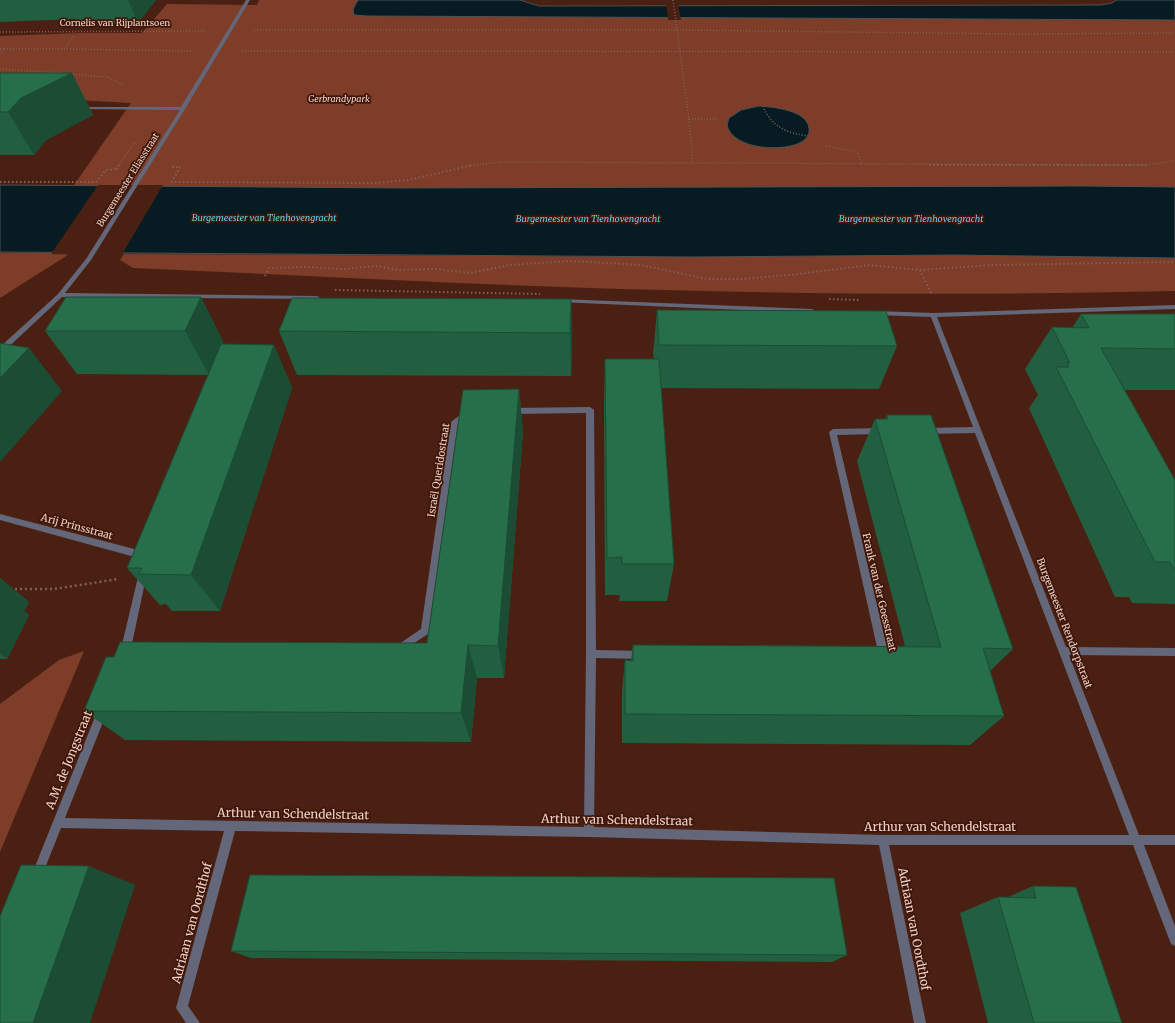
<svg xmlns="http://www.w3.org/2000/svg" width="1175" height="1023" font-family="Merriweather,serif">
  <rect width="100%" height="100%" fill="#4a2013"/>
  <g fill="#7e3d29">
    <path d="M 259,0 L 378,0 L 386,12 L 1175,16 L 1175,200 L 65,198 L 131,103 L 0,96 L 0,36 L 81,33 L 142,33 L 167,4 L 257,5 Z"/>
    <path d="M 0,253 L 71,253 L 0,298 Z"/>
    <path d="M 124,254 L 692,257 L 953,255 L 1175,258 L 1175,291 C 971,296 766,294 562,287 C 419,282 276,274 133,268 L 120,260 Z"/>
    <path d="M 84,651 L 0,852 L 0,704 L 59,660 Z"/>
  </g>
  <g fill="#061c22" stroke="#4b5254">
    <path d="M 358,0 L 520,0 L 539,6 L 1101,5 L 1112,3 L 1117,0 L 1175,0 L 1175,20 L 367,16 L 354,15 L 353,9 Z"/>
    <path d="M 759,106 C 773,107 807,110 809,128 C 810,133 807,138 803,141 C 786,153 732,150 727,125 L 729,118 L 741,110 Z"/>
    <path d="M 0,185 L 400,188 L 1084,186 L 1175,187 L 1175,258 L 953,255 L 692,257 L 0,252 Z"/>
  </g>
  <g fill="#4a2013">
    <path d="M 666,3 L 678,3 L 681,20 L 668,20 Z"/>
    <path d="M 98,185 L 163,185 L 121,256 L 51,254 Z"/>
  </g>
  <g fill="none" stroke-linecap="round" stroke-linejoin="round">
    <g stroke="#845f54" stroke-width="1.5" stroke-dasharray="1 2" stroke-linecap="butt">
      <path d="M 673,0 L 689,119 L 693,163"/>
      <path d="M 254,30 L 678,30 L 1017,34 L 1175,33"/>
      <path d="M 0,32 L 205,31"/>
      <path d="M 0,49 L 4,49 L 0,53"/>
      <path d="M 4,49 L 64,49 L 75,35"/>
      <path d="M 64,49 L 192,51"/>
      <path d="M 242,51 L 1175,52"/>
      <path d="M 0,69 L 61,73"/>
      <path d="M 70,74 L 107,77 L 125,86"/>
      <path d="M 763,106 C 771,127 787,133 808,136"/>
      <path d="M 689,119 L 717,119"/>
      <path d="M 826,146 L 857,152 L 862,165"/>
      <path d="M 118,166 L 135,142"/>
      <path d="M 468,166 L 501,162 L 1145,165 L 1175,161"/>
    </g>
    <g stroke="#845f54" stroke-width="2" stroke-dasharray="1.5 2.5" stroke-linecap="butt">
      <path d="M 929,165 L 1148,165"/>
      <path d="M 172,167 L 180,167 L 172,182 L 375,183 L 408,180 L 473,165"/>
      <path d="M 116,169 L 119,165"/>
      <path d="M 0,182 L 96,182 L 106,170 L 119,169"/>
      <path d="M 920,270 L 931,293"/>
      <path d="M 265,276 L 269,268 L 308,267 L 343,269 L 377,266 L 398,270 L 435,269 L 471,273 L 509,265 L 570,261 L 641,265 L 707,279 L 743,279 L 799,274 L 869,265 L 920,270 L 992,265 L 1175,262"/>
      <path d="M 335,290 L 540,294"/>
      <path d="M 829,299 L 860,300"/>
    </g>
    <path stroke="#845f54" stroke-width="2.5" stroke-dasharray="2 3" stroke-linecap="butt" d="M 10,589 L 54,589 L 118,579"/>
    <g fill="#64677a" fill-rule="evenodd">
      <path d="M 246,0 L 250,0 L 185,109 L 91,260 L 65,293 L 317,296 L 320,298 L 319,299 L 62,297 L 2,353 L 0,353 L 0,347 L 58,294 L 86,259 L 180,110 L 79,109 L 77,108 L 77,107 L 181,107 Z"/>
      <path d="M 560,299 L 812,309 L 815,311 L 812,313 L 558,302 L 557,301 Z"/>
      <path d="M 1175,305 L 1175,309 L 937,317 L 1066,647 L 1175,648 L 1175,656 L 1069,655 L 1139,835 L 1175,835 L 1175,845 L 1144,845 L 1175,926 L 1175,946 L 1171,944 L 1133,845 L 889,845 L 926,1023 L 914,1023 L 879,845 L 589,837 L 235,831 L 188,1006 L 200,1023 L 186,1023 L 176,1008 L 224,831 L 61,828 L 41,878 L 37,879 L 33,878 L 32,874 L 97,712 L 99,709 L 102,707 L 105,709 L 107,712 L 65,818 L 584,827 L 586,654 L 586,413 L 511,414 L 507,411 L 511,408 L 590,407 L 594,410 L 596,650 L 643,651 L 646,652 L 648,655 L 646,658 L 643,659 L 596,658 L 594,827 L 883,835 L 1129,835 L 975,433 L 926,434 L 922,431 L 926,428 L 973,427 L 931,317 L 876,315 L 873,313 L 876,311 L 933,313 Z"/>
      <path d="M 468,409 L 471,410 L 472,412 L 471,414 L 458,423 L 429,631 L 428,634 L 399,653 L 396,652 L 394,649 L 396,646 L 421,629 L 451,422 Z"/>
      <path d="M 881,428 L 885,431 L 881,434 L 837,435 L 889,656 L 887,659 L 884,660 L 881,659 L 879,656 L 829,432 L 833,429 Z"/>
      <path d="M 0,514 L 142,551 L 145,553 L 146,555 L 145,557 L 142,559 L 0,520 Z"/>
      <path d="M 143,569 L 146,570 L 147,573 L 130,653 L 128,656 L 125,657 L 122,656 L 120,653 L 139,573 L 140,570 Z"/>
    </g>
  </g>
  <g fill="#225f40">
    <path d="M 0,0 L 156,0 L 138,23 L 77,25 L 74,19 L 0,22 Z"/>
    <path d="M 0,73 L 72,73 L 93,115 L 46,140 L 34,155 L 0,155 Z"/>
    <path d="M 66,297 L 223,341 L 222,344 L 274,345 L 292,388 L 220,611 L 172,611 L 166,604 L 160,605 L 127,568 L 208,375 L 77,374 L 45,331 Z"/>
    <path d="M 571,299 L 572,343 L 571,376 L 297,375 L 279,331 Z"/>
    <path d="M 657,310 L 897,346 L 879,389 L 661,388 L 674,564 L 667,601 L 619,601 L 620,595 L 605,595 L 604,402 L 605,359 L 654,359 L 653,354 Z"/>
    <path d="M 1081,314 L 1175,314 L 1175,390 L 1125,390 L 1175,480 L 1175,604 L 1132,603 L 1129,597 L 1115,597 L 1029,408 L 1038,395 L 1025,369 L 1052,327 L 1072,328 Z"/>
    <path d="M 519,389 L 523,432 L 504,678 L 477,678 L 471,742 L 125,740 L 84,711 L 114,657 L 427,643 Z"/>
    <path d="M 887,415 L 1013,649 L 990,671 L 1004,716 L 970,745 L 622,743 L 622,692 L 625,660 L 631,660 L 633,645 L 905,646 L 857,461 L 875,419 L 885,419 Z"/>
    <path d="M 0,578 L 29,602 L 24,611 L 29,615 L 7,659 L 0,659 Z"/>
    <path d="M 250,875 L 847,955 L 832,962 L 251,958 L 231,951 Z"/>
    <path d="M 1033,886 L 1122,1023 L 988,1023 L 960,913 L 998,897 L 1008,897 Z"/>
  </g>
  <g fill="#1b4d34">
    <path d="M 128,0 L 156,0 L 138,23 Z"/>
    <path d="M 72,73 L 93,115 L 46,140 L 34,155 L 8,112 L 21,98 Z"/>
    <path d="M 201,297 L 223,341 L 209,375 L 185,331 Z"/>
    <path d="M 571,299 L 572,343 L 571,376 L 570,333 Z"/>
    <path d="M 274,345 L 292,388 L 220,611 L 191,575 Z"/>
    <path d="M 29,348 L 62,391 L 0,462 L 0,378 Z"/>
    <path d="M 519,389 L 523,432 L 504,678 L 498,646 Z"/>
    <path d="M 0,578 L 29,602 L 24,611 L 29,615 L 7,659 L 0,654 Z"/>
    <path d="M 468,645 L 477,678 L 471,742 L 461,713 Z"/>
    <path d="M 89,866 L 135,885 L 90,1023 L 33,1023 Z"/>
  </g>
  <g fill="#276e4a" stroke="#1b4d34">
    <path d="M 0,73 L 72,73 L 21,98 L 8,112 L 0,112 Z"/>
    <path d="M 66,297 L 201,297 L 185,331 L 45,331 Z"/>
    <path d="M 292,298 L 571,299 L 570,333 L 279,331 Z"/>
    <path d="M 657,310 L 886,311 L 897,346 L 659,345 Z"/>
    <path d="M 1081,314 L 1175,314 L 1175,349 L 1101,348 L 1175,480 L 1175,568 L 1173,568 L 1170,562 L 1155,562 L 1056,367 L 1069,367 L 1067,362 L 1070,363 L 1052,327 L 1089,328 Z"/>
    <path d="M 0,343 L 29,348 L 0,378 Z"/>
    <path d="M 221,344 L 274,345 L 191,575 L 139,574 L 142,568 L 127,568 Z"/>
    <path d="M 605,359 L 659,359 L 674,564 L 622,564 L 622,557 L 607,558 Z"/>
    <path d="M 519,389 L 498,646 L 468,645 L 461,713 L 84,711 L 106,657 L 114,657 L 120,642 L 427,643 L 463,390 Z"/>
    <path d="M 887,415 L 931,415 L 1013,649 L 983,648 L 1004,716 L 625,714 L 625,660 L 633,661 L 633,645 L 941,647 L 875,419 L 888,419 Z"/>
    <path d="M 21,865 L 89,866 L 33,1023 L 0,1023 L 0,916 Z"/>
    <path d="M 250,875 L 834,878 L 847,955 L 231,951 Z"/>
    <path d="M 1033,886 L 1076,887 L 1122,1023 L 1034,1023 L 998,897 L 1036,898 Z"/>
  </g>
  <g text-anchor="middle" stroke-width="3.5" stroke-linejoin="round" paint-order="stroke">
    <g font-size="9" fill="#edd1c8" stroke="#3f1608">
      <text x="115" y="26">Cornelis van Rijplantsoen</text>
      <text transform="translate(128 180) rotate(-58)" y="3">Burgemeester Eliasstraat</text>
    </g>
    <g font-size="9" font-style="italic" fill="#f0d2c9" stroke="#3f1608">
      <text x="339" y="102">Gerbrandypark</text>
    </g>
    <g font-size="9" font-style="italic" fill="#5fcfed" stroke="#3f1608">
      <text x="264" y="221">Burgemeester van Tienhovengracht</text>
      <text x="588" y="222">Burgemeester van Tienhovengracht</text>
      <text x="911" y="222">Burgemeester van Tienhovengracht</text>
    </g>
    <g font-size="10" fill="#edd1c8" stroke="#3f1608">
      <text transform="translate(438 470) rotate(-81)" y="4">Israël Queridostraat</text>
      <text transform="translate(77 526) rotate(15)" y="4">Arij Prinsstraat</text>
      <text transform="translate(880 592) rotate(77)" y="4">Frank van der Goesstraat</text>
      <text transform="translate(1065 623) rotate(69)" y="4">Burgemeester Rendorpstraat</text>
    </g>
    <g font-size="12" fill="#edd1c8" stroke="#3f1608">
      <text transform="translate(69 760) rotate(-68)" y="4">A.M. de Jongstraat</text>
      <text transform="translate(293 814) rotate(1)" y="4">Arthur van Schendelstraat</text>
      <text transform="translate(617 820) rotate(1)" y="4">Arthur van Schendelstraat</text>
      <text x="940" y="831">Arthur van Schendelstraat</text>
      <text transform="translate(192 923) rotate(-75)" y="4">Adriaan van Oordthof</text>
      <text transform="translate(914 929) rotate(79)" y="4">Adriaan van Oordthof</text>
    </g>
  </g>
</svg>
